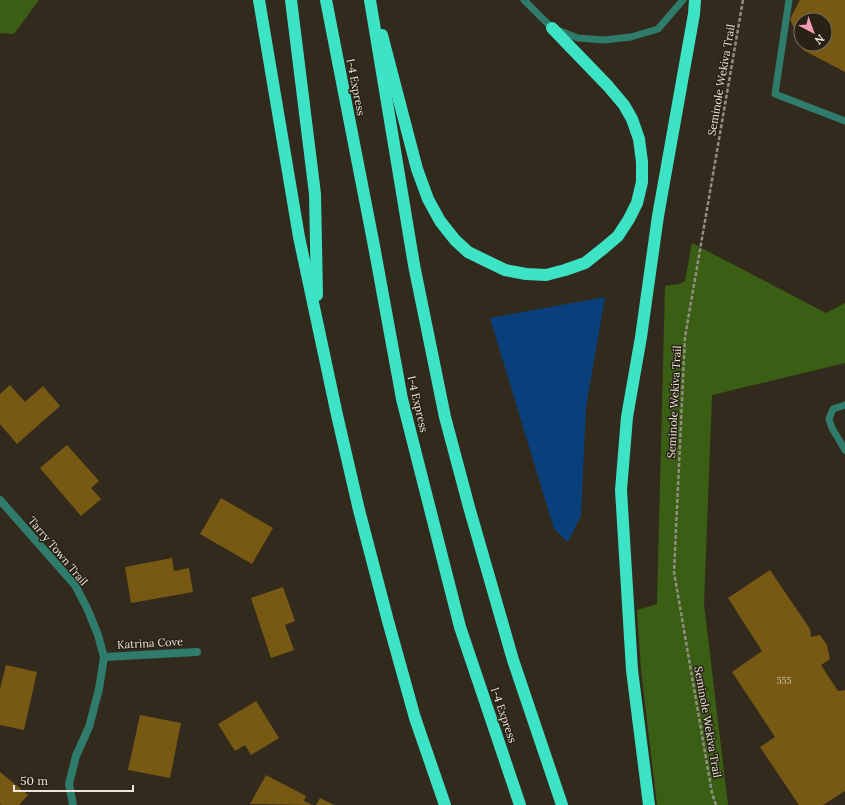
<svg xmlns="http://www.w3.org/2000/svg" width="845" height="805" font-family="Lora,serif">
  <rect width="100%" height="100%" fill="#322b1d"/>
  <g fill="#3a5f14">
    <path d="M 0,0 L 39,0 L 14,34 L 0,33 Z"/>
    <path d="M 692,243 L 826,313 L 845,303 L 845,363 L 712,395 L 704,604 L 728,805 L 657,805 L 641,670 L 637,610 L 657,604 L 665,286 L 680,284 L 685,281 Z"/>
  </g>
  <path fill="#09407b" d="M 605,297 L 586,407 L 581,516 L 568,542 L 554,529 L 490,318 Z"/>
  <g fill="#775913" fill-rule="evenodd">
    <path d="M 800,0 L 845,0 L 845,72 L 803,50 L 790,19 ZM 801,20 L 825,20 L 825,44 L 801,44 Z"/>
    <path d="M 10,385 L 25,402 L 43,386 L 60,406 L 17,444 L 0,424 L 0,394 Z"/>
    <path d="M 67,445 L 99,481 L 91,488 L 101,499 L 81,516 L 40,468 Z"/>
    <path d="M 221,498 L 273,528 L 252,564 L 200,534 Z"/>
    <path d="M 172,558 L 174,571 L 189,568 L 193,592 L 131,603 L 125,567 Z"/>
    <path d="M 770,570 L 810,629 L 811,637 L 820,635 L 827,645 L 830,659 L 821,665 L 838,691 L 845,690 L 845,791 L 823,805 L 799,805 L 760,747 L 775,737 L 732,672 L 762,651 L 728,598 Z"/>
    <path d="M 283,587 L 295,621 L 285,625 L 294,650 L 271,658 L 251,598 Z"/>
    <path d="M 6,665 L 37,672 L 24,730 L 0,725 L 0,689 Z"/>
    <path d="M 256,701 L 279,738 L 251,755 L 245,745 L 235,751 L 218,724 Z"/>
    <path d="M 140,715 L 181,723 L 170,778 L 128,770 Z"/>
    <path d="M 0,772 L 28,795 L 19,805 L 2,805 L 1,804 L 0,805 Z"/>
    <path d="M 266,775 L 306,796 L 304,801 L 312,805 L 250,804 Z"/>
    <path d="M 320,798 L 334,805 L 316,805 Z"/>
  </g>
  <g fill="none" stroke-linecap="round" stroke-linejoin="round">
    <path stroke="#938d82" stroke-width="2.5" stroke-dasharray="4 2" stroke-linecap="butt" d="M 716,805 L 712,793 L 674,572 L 685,337 L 743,0"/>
    <g stroke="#2f7b6c" stroke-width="7">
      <path d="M 524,0 L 552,28 L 578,38 L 604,40 L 631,37 L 658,29 L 683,0"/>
      <path d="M 789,0 L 775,94 L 845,121"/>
      <path d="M 845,405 L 833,409 L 829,419 L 832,428 L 845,450"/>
    </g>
    <g stroke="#2f7b6c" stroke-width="8">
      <path d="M 0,500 L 75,585 L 87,608 L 98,635 L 104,657 L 99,689 L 89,727 L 76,756 L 69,784 L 73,805"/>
      <path d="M 104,657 L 197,652"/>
    </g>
    <g stroke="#3ce3c5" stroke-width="12">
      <path d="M 259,0 L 299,237 L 337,415 L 359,510 L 388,621 L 415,718 L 445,805"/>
      <path d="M 291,0 L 315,194 L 317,295"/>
      <path d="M 326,0 L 374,246 L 402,399 L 460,627 L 520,805"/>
      <path d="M 370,0 L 414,265 L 445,417 L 469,507 L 513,660 L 562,805"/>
      <path d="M 382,35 L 417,169 L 428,199 L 440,221 L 455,240 L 468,252 L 505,270 L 526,274 L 546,275 L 565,270 L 585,263 L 604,248 L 618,236 L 629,219 L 637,203 L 642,182 L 642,162 L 639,139 L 632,119 L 624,105 L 608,86 L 552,28"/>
      <path d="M 649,805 L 632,670 L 621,490 L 627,417 L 641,337 L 658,216 L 694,14 L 695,0"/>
    </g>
  </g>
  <g text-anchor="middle" stroke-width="3" stroke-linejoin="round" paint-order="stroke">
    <g font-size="9" fill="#cec4ab">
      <text x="784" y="684">555</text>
    </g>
    <g font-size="11" fill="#ebe7de" stroke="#282114">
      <text transform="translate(721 80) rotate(-80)" y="4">Seminole Wekiva Trail</text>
      <text transform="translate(356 87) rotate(79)" y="4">I-4 Express</text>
      <text transform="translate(674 402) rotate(-87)" y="4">Seminole Wekiva Trail</text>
      <text transform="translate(418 404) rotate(77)" y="4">I-4 Express</text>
      <text transform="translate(58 551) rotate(50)" y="4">Tarry Town Trail</text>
      <text transform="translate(150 643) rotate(-3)" y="4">Katrina Cove</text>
      <text transform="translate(504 715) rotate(71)" y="4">I-4 Express</text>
      <text transform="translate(708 722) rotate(80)" y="4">Seminole Wekiva Trail</text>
    </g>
  </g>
  <g transform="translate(813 32) rotate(139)"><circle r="19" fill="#282114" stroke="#767065"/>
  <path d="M0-3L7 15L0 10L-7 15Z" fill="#f19ab1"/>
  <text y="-6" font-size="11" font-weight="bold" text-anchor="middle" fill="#ebe7de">N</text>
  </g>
  <path d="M14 785v6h119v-6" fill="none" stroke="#ebe7de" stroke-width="2"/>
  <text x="20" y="785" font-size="12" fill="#ebe7de" stroke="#282114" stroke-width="3" paint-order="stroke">50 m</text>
</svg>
